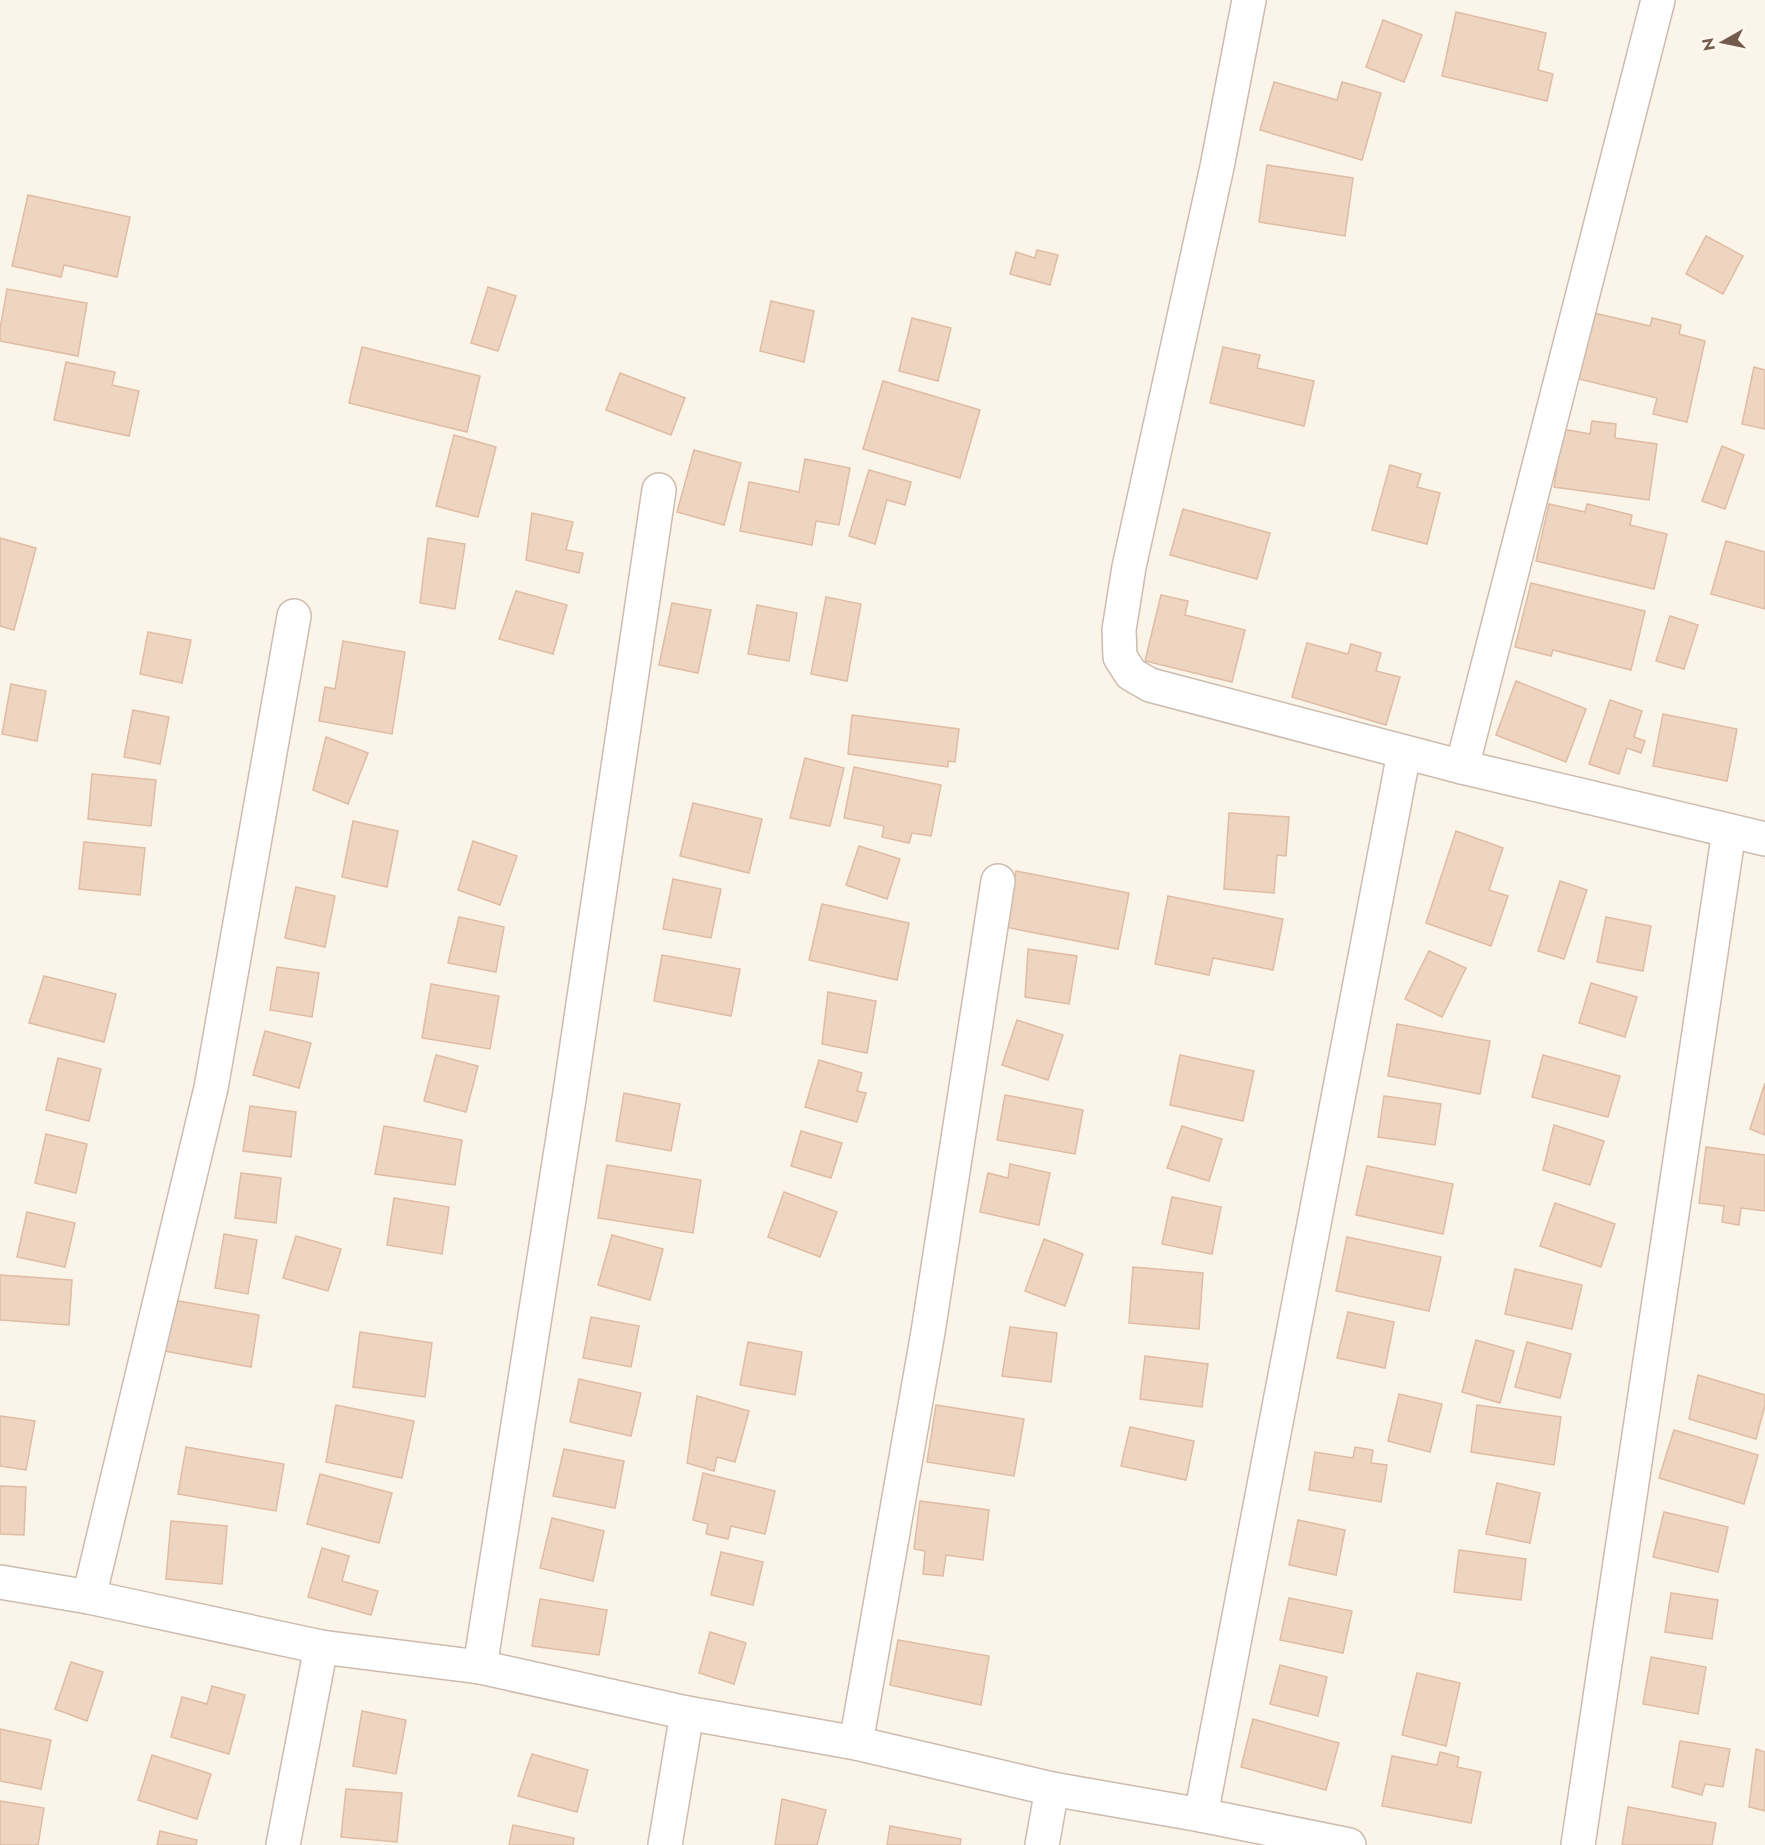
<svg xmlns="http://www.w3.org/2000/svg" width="1765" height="1845" font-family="Jost,sans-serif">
  <rect width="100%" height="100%" fill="#fbf4e8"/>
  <g fill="#eed5c2" stroke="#dfbca3" stroke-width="1.5">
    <path d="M 1456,12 L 1546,33 L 1538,70 L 1553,74 L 1547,101 L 1442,76 Z"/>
    <path d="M 1383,20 L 1422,35 L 1404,82 L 1366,67 Z"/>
    <path d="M 1274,82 L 1337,100 L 1342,82 L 1381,93 L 1362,160 L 1260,130 Z"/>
    <path d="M 1267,165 L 1353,178 L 1345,236 L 1259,222 Z"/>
    <path d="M 28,195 L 130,217 L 117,277 L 64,265 L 61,277 L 12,266 Z"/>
    <path d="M 1706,236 L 1743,256 L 1723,294 L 1686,274 Z"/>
    <path d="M 1037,250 L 1058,255 L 1050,285 L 1010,274 L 1016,252 L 1035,258 Z"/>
    <path d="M 488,287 L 516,296 L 498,351 L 471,343 Z"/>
    <path d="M 7,289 L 87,303 L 78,356 L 0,341 L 0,329 Z"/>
    <path d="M 771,301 L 814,311 L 804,362 L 760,351 Z"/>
    <path d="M 1594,313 L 1650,326 L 1652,318 L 1681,325 L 1679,334 L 1705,341 L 1687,422 L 1653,414 L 1657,398 L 1579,379 Z"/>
    <path d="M 912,318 L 951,328 L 938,381 L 899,371 Z"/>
    <path d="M 362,347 L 480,376 L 467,432 L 349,403 Z"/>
    <path d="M 1223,347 L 1260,355 L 1257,368 L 1314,381 L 1304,426 L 1210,403 Z"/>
    <path d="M 66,362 L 115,372 L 112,385 L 139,391 L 129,436 L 54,420 Z"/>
    <path d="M 1754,367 L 1765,370 L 1765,429 L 1742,424 Z"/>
    <path d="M 620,373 L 685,398 L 671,435 L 606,410 Z"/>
    <path d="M 883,381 L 980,410 L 960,478 L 863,449 Z"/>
    <path d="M 1592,421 L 1616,424 L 1615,438 L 1657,444 L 1649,500 L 1554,487 L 1562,429 L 1590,434 Z"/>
    <path d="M 454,435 L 496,447 L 478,517 L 436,506 Z"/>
    <path d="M 1722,446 L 1744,455 L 1725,509 L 1702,501 Z"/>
    <path d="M 694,450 L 741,463 L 724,525 L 677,512 Z"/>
    <path d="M 805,459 L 850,468 L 839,525 L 816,521 L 812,545 L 740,531 L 749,482 L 799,492 Z"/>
    <path d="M 1390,465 L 1421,474 L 1417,487 L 1440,493 L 1427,544 L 1372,530 Z"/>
    <path d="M 869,470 L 911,482 L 905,505 L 887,500 L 875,544 L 849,536 Z"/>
    <path d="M 1549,504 L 1585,512 L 1587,504 L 1632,515 L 1630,525 L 1667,534 L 1654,589 L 1536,561 Z"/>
    <path d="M 1183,509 L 1270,533 L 1257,579 L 1170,555 Z"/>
    <path d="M 532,513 L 573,522 L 566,550 L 583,553 L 579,573 L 526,560 Z"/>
    <path d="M 0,538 L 36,548 L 14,630 L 0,626 Z"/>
    <path d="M 428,538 L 465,544 L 455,609 L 420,603 Z"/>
    <path d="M 1726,541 L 1765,552 L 1765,609 L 1711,594 Z"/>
    <path d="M 1531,583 L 1645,611 L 1631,670 L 1553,650 L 1551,656 L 1515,647 Z"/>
    <path d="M 516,591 L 567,605 L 553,654 L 499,639 Z"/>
    <path d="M 1161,595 L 1188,601 L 1185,615 L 1245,630 L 1232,682 L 1145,661 Z"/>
    <path d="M 826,597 L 861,604 L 847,681 L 811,674 Z"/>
    <path d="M 672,603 L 711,610 L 698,673 L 659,665 Z"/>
    <path d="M 757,605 L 797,613 L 789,661 L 748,654 Z"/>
    <path d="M 1670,616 L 1698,625 L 1684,669 L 1656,661 Z"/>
    <path d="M 148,632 L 191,640 L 182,683 L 140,674 Z"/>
    <path d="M 343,641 L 405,652 L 392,734 L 319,721 L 325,687 L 335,689 Z"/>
    <path d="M 1307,643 L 1348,654 L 1351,644 L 1381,653 L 1376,671 L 1400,677 L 1386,725 L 1292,697 Z"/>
    <path d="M 1516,681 L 1586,709 L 1566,762 L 1496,735 Z"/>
    <path d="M 11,684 L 46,691 L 37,741 L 2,734 Z"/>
    <path d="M 1610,700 L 1642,711 L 1634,737 L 1645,741 L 1641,753 L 1627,748 L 1619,774 L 1589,764 Z"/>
    <path d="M 133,710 L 169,717 L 160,764 L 124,757 Z"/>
    <path d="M 1663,714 L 1737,729 L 1727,781 L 1653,766 Z"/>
    <path d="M 852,715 L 959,729 L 955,762 L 948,761 L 948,767 L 848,754 Z"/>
    <path d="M 326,737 L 368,753 L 348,804 L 313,790 Z"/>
    <path d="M 805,758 L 844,768 L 830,826 L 790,818 Z"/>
    <path d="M 854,767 L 941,785 L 931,836 L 912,833 L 909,843 L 882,837 L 884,826 L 844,818 Z"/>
    <path d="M 92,774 L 156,780 L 151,826 L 88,819 Z"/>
    <path d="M 693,803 L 762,819 L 749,873 L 680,856 Z"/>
    <path d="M 1229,813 L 1289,817 L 1286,856 L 1277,855 L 1274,893 L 1224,889 Z"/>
    <path d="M 353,821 L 398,831 L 387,887 L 342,877 Z"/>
    <path d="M 1456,831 L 1503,848 L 1489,890 L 1508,896 L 1491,946 L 1426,923 Z"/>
    <path d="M 473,841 L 517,856 L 500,905 L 458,890 Z"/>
    <path d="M 84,842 L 145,848 L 140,895 L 79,889 Z"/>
    <path d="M 859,846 L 900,859 L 887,899 L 846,885 Z"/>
    <path d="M 1016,871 L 1129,893 L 1118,949 L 1005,927 Z"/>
    <path d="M 673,879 L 721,889 L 711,938 L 663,929 Z"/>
    <path d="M 1560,881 L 1587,890 L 1564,959 L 1538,951 Z"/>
    <path d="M 296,887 L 335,896 L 325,947 L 285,938 Z"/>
    <path d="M 1168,896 L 1283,919 L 1273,970 L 1213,958 L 1209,975 L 1155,964 Z"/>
    <path d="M 822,904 L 909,923 L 897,980 L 809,960 Z"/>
    <path d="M 459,917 L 504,927 L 496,972 L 448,963 Z"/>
    <path d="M 1606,917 L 1651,926 L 1643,971 L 1597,962 Z"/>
    <path d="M 1028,949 L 1077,956 L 1069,1004 L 1025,997 Z"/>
    <path d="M 1429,951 L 1466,968 L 1442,1017 L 1405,999 Z"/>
    <path d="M 662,955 L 740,969 L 731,1016 L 654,1001 Z"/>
    <path d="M 277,967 L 319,973 L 312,1017 L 270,1010 Z"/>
    <path d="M 44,976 L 116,994 L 104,1042 L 29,1023 Z"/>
    <path d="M 1591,983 L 1637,997 L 1625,1037 L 1579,1023 Z"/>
    <path d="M 431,984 L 499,996 L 490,1049 L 422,1038 Z"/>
    <path d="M 828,992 L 876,1001 L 867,1053 L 822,1044 Z"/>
    <path d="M 1017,1020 L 1063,1035 L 1048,1080 L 1002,1065 Z"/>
    <path d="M 1397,1024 L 1490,1041 L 1480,1094 L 1388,1076 Z"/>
    <path d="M 265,1031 L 311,1043 L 299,1088 L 253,1075 Z"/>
    <path d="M 436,1055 L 478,1066 L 466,1112 L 424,1101 Z"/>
    <path d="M 1180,1055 L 1254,1071 L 1243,1121 L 1170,1105 Z"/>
    <path d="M 1543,1055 L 1620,1076 L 1608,1117 L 1532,1097 Z"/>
    <path d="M 58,1058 L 101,1069 L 89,1121 L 46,1110 Z"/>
    <path d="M 819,1060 L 862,1073 L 857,1091 L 866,1093 L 857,1122 L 805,1107 Z"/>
    <path d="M 1765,1083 L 1765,1135 L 1750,1129 Z"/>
    <path d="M 624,1093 L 680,1104 L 671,1151 L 616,1141 Z"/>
    <path d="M 1005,1095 L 1083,1110 L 1075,1154 L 997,1140 Z"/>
    <path d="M 1384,1096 L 1441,1104 L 1435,1145 L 1378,1137 Z"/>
    <path d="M 250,1106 L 296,1112 L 291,1157 L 243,1151 Z"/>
    <path d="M 1554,1125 L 1604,1141 L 1590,1185 L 1543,1170 Z"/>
    <path d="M 384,1126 L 462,1140 L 455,1185 L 375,1174 Z"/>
    <path d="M 1182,1126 L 1222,1139 L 1209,1181 L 1167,1168 Z"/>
    <path d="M 801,1131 L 842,1143 L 831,1178 L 791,1166 Z"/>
    <path d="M 46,1134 L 87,1144 L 76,1193 L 35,1183 Z"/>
    <path d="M 1706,1147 L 1765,1155 L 1765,1211 L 1741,1208 L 1739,1225 L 1722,1222 L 1724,1206 L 1699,1203 Z"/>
    <path d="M 1010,1164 L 1050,1173 L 1039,1225 L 980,1212 L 988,1173 L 1008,1178 Z"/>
    <path d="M 607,1165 L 701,1180 L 693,1233 L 598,1218 Z"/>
    <path d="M 1367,1166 L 1453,1184 L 1443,1234 L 1356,1215 Z"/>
    <path d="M 241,1173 L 281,1178 L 276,1223 L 235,1218 Z"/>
    <path d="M 784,1192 L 837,1212 L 820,1257 L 768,1237 Z"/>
    <path d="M 1172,1197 L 1221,1207 L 1212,1254 L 1162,1244 Z"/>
    <path d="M 394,1198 L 449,1207 L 442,1254 L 387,1245 Z"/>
    <path d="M 1555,1203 L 1615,1224 L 1601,1267 L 1540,1246 Z"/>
    <path d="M 27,1212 L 75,1223 L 65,1267 L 17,1257 Z"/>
    <path d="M 224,1234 L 257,1240 L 248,1294 L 215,1288 Z"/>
    <path d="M 612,1235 L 663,1249 L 650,1300 L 598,1285 Z"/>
    <path d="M 296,1236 L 341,1249 L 328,1291 L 283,1278 Z"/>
    <path d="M 1347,1237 L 1441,1257 L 1429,1311 L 1336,1291 Z"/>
    <path d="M 1044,1239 L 1083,1254 L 1065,1306 L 1025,1291 Z"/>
    <path d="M 1133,1267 L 1203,1273 L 1199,1329 L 1129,1323 Z"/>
    <path d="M 1515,1269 L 1582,1285 L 1572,1329 L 1505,1314 Z"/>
    <path d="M 0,1275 L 72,1280 L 69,1325 L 0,1320 Z"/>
    <path d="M 173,1300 L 259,1315 L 251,1367 L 164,1351 Z"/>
    <path d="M 1348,1312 L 1394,1322 L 1385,1368 L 1337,1358 Z"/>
    <path d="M 591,1317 L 639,1326 L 631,1367 L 583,1358 Z"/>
    <path d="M 1010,1327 L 1057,1333 L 1051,1382 L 1002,1376 Z"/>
    <path d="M 360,1332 L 432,1343 L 425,1397 L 353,1387 Z"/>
    <path d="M 1476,1340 L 1514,1351 L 1500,1403 L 1462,1392 Z"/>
    <path d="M 748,1342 L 802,1352 L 795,1395 L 740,1385 Z"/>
    <path d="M 1527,1342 L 1571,1354 L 1560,1398 L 1515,1387 Z"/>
    <path d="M 1145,1356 L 1208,1364 L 1202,1407 L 1140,1399 Z"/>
    <path d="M 1698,1375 L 1765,1395 L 1765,1405 L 1756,1439 L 1689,1419 Z"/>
    <path d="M 579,1379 L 641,1393 L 631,1436 L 570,1422 Z"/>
    <path d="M 1399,1394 L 1442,1404 L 1430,1452 L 1388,1441 Z"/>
    <path d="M 697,1396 L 749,1411 L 735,1462 L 717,1457 L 714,1471 L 687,1463 Z"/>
    <path d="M 336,1405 L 414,1421 L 402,1478 L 326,1462 Z"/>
    <path d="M 936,1405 L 1024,1419 L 1014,1476 L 927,1462 Z"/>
    <path d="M 1477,1405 L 1561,1417 L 1554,1465 L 1471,1452 Z"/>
    <path d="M 0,1416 L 35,1421 L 26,1470 L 0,1466 Z"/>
    <path d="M 1130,1427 L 1194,1441 L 1186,1480 L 1121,1466 Z"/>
    <path d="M 1674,1430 L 1758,1455 L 1744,1504 L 1659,1478 Z"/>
    <path d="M 186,1447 L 284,1464 L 276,1511 L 178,1494 Z"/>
    <path d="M 1355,1447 L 1373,1450 L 1371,1463 L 1387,1465 L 1381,1502 L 1309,1490 L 1315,1452 L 1353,1458 Z"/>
    <path d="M 564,1449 L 624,1461 L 615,1508 L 553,1496 Z"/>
    <path d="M 703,1473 L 775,1491 L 765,1534 L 731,1526 L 728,1539 L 706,1534 L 708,1524 L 693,1520 Z"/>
    <path d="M 320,1474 L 392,1493 L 379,1543 L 307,1524 Z"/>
    <path d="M 1497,1483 L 1540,1493 L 1530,1543 L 1486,1534 Z"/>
    <path d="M 0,1486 L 26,1487 L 24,1535 L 0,1534 Z"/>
    <path d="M 920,1501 L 989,1510 L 983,1560 L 946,1555 L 943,1576 L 923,1574 L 925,1551 L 914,1549 Z"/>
    <path d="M 1664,1512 L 1728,1527 L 1718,1572 L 1653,1557 Z"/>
    <path d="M 552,1518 L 604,1531 L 593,1581 L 540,1568 Z"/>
    <path d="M 1298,1520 L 1345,1530 L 1336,1575 L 1289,1565 Z"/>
    <path d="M 171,1521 L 227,1526 L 222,1584 L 166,1579 Z"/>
    <path d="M 322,1548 L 349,1556 L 342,1581 L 378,1591 L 371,1615 L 308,1597 Z"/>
    <path d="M 1459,1550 L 1526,1559 L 1521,1600 L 1454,1592 Z"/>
    <path d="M 721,1552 L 763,1562 L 753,1605 L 711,1595 Z"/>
    <path d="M 1671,1593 L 1718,1600 L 1712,1639 L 1665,1632 Z"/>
    <path d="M 1289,1598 L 1352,1611 L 1343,1653 L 1280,1640 Z"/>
    <path d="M 540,1599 L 607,1610 L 599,1655 L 532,1646 Z"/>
    <path d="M 710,1632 L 746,1643 L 734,1684 L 699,1673 Z"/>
    <path d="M 898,1640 L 989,1656 L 981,1705 L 890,1685 Z"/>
    <path d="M 1651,1657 L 1706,1667 L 1698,1714 L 1643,1704 Z"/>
    <path d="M 71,1662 L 103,1672 L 87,1721 L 55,1709 Z"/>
    <path d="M 1280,1665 L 1327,1677 L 1318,1716 L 1270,1704 Z"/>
    <path d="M 1417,1673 L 1460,1683 L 1446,1746 L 1402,1735 Z"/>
    <path d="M 212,1686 L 245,1695 L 229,1754 L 171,1737 L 182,1697 L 207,1704 Z"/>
    <path d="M 362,1711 L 406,1720 L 396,1774 L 353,1766 Z"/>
    <path d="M 1253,1719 L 1339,1743 L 1326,1790 L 1241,1767 Z"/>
    <path d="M 0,1729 L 51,1740 L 41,1789 L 0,1781 Z"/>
    <path d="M 1680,1741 L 1730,1749 L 1723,1787 L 1705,1784 L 1702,1795 L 1672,1787 Z"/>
    <path d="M 1756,1749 L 1765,1752 L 1765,1811 L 1749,1807 Z"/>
    <path d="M 1440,1752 L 1459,1757 L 1457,1767 L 1481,1772 L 1471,1823 L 1382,1806 L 1392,1756 L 1437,1765 Z"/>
    <path d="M 532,1754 L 588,1770 L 577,1812 L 518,1796 Z"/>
    <path d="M 152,1755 L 211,1774 L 197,1819 L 138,1800 Z"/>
    <path d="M 346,1789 L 402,1793 L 397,1842 L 341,1837 Z"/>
    <path d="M 782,1799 L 826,1810 L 817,1845 L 775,1845 Z"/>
    <path d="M 0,1801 L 44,1808 L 38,1845 L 0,1845 Z"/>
    <path d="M 1628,1807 L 1716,1823 L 1712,1845 L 1622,1845 Z"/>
    <path d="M 513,1825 L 574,1838 L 573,1845 L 509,1845 Z"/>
    <path d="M 890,1826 L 961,1839 L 960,1845 L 887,1845 Z"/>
    <path d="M 160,1831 L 197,1840 L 196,1845 L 157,1845 Z"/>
  </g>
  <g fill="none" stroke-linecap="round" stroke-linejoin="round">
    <g stroke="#ccbcaf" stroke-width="36">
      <g id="minor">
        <path d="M 1249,0 L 1217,167 L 1129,567 L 1119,630 L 1120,657 L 1131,674 L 1150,685 L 1462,767 L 1765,839"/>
        <path d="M 1462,767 L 1658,0"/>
        <path d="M 0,1582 L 89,1597 L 321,1647 L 480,1667 L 687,1713 L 856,1743 L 1052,1789 L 1201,1815 L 1349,1845"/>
        <path d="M 89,1597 L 211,1088 L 294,616"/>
        <path d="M 480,1667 L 569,1099 L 659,490"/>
        <path d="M 856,1743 L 928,1332 L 998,881"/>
        <path d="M 1201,1815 L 1404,753"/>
        <path d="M 283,1845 L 321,1647"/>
        <path d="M 665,1845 L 687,1713"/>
        <path d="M 1042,1845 L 1052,1789"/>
        <path d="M 1578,1845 L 1729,831"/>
      </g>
    </g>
    <use href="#minor" stroke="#fff" stroke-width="33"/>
  </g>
  <g transform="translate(1723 42) rotate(261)" stroke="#fef8ee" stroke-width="4.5" paint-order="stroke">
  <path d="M0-4.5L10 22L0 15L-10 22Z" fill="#735c4e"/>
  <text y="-9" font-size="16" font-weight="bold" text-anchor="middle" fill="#735c4e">N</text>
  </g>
</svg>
